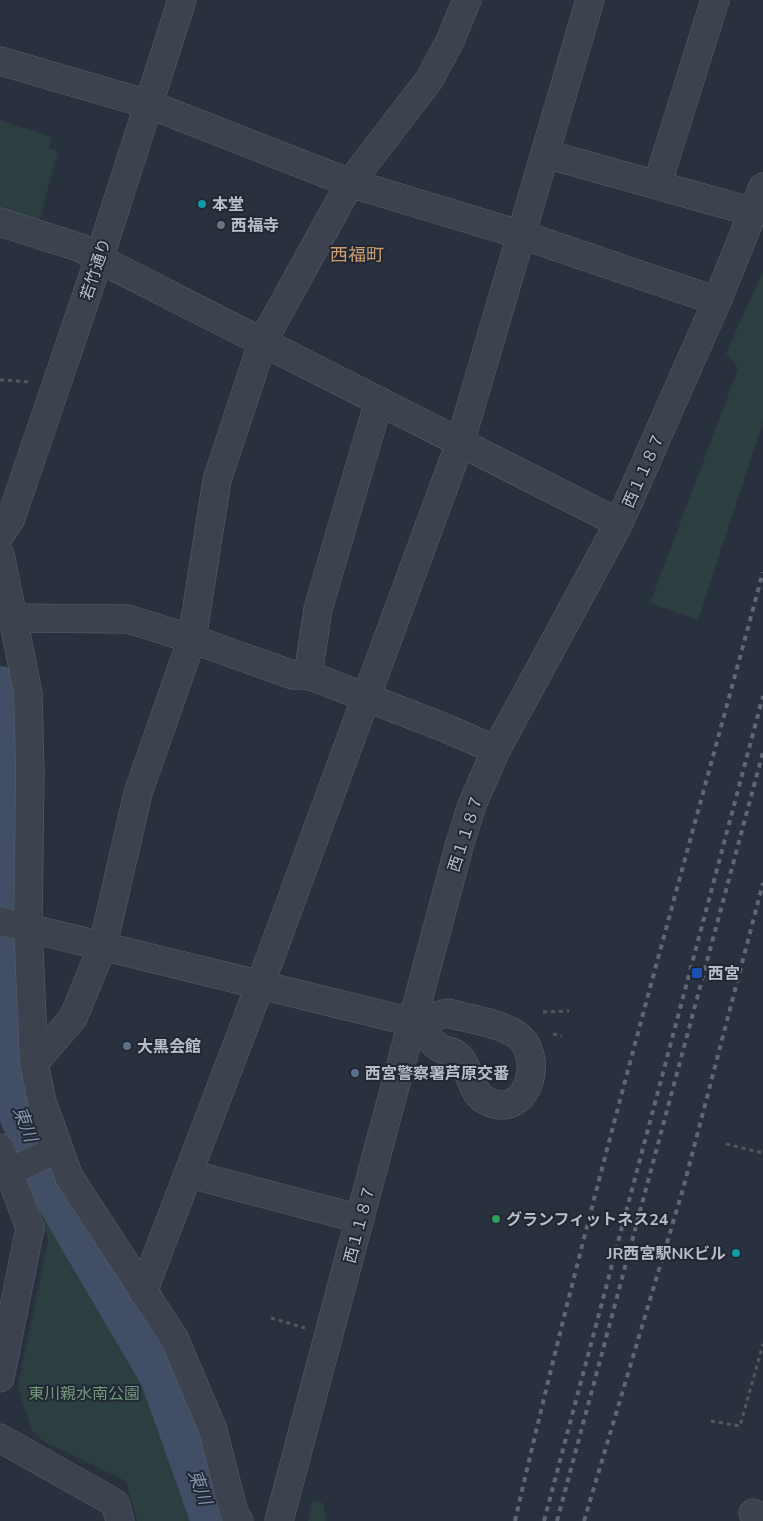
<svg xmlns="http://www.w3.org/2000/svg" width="763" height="1521" font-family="'Nunito Sans','Noto Sans JP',sans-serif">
  <rect width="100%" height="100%" fill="#29313e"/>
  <g fill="#2c3e40">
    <path d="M 0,120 L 52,137 L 49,148 L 58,151 L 39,222 L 0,211 Z"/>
    <path d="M 763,271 L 763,422 L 698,620 L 650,603 L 738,369 L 726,353 Z"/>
    <path d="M 30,1174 L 61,1226 L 100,1302 L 151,1383 L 196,1521 L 137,1521 L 126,1481 L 45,1442 L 32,1431 L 18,1387 L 48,1239 L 23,1178 Z"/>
    <path d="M 313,1500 L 323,1503 L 326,1521 L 308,1521 Z"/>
  </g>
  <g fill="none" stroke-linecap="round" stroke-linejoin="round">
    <path stroke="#414e65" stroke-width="42" d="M 0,687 L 6,722 L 2,982 L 16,1105 L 48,1184 L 161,1377 L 212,1521"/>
    <g stroke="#5a616c" stroke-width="29">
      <g id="minor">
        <path d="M 0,61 L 148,104 L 350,183 L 522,235 L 717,301"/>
        <path d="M 546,154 L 753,212"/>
        <path d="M 657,185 L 715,0"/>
        <path d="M 0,222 L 81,248 L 99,259 L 619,523"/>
        <path d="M 0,535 L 11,518 L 99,259 L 182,0"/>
        <path d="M 0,554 L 28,693 L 30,772 L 28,927 L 34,1063 L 42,1102 L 69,1177 L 174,1338 L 213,1430 L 234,1513 L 239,1521"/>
        <path d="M 11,618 L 128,619 L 192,639 L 293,675 L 308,675 L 443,727 L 496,750"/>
        <path d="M 308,675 L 318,609 L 379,401"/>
        <path d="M 0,921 L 412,1022"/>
        <path d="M 448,1013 C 468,1019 495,1022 514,1033 C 548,1053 528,1124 485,1100 C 469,1091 471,1067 457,1055 C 453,1051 445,1051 440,1048 C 430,1041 421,1030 412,1022 Z"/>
        <path d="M 34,1063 L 73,1018 L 103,945 L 138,793 L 192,639 L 217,480 L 263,341 L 350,183 L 429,80 L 450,41 L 467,0"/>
        <path d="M 0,1148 L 30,1228 L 0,1378"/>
        <path d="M 10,1172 L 57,1149"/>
        <path d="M 190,1174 L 360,1219"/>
        <path d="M 143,1292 L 260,985 L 460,443 L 590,0"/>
        <path d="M 0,1438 L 115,1503 L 120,1521"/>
        <path d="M 753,1513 L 763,1517"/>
        <path d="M 279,1521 L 460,843 L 472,805 L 496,750 L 619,523 L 717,301 L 763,187"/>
      </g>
    </g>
    <g stroke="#4b5b5e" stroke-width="3" stroke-dasharray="4 4" stroke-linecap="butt">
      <path d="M 0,380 L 32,382"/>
      <path d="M 543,1012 L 569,1011"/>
      <path d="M 553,1034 L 562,1036"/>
      <path d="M 726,1144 L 763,1153"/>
      <path d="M 271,1318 L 305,1328"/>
      <path d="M 711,1421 L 740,1426 L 763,1344"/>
    </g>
    <use href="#minor" stroke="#3d434e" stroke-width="28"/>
    <g stroke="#5f6775" stroke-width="4" stroke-dasharray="5 5" stroke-linecap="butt">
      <path d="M 515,1521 C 588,1203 678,888 763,572"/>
      <path d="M 544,1521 L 763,696"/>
      <path d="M 557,1521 L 763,752"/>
      <path d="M 584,1521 L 683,1189 L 763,883"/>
    </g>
  </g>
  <g fill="#0f9aa8" stroke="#212834" stroke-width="2">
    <circle cx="202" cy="204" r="5"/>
    <circle cx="736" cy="1253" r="5"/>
  </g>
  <circle fill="#6b7280" stroke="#212834" stroke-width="2" cx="221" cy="225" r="5"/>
  <rect fill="#1a4fb4" stroke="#212834" stroke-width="2" x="691" y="967" width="12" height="12" rx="2.5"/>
  <g fill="#5c6f8a" stroke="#212834" stroke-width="2">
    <circle cx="127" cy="1046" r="5"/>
    <circle cx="355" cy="1073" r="5"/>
  </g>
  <circle fill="#2e9e5b" stroke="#212834" stroke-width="2" cx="496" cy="1219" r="5"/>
  <g text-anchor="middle" stroke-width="4" stroke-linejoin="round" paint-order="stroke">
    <g font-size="16" font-weight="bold" fill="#b9bec9" stroke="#212834" text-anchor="start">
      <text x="212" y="210">本堂</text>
      <text x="231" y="231">西福寺</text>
      <text x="708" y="979">西宮</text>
      <text x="137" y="1052">大黒会館</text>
      <text x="365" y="1079">西宮警察署芦原交番</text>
      <text x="506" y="1225">グランフィットネス24</text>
      <text x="726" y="1259" text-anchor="end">JR西宮駅NKビル</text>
    </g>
    <g font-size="16" fill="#b9bec9" stroke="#212834">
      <text transform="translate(95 269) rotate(-72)" y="6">若竹通り</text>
      <text transform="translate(643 470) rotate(-66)" y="6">西１１８７</text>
      <text transform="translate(465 833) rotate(-72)" y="6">西１１８７</text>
      <text transform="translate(359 1224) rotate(-75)" y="6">西１１８７</text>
    </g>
    <g font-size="16" fill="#73977d" stroke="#212834">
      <text x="84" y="1399">東川親水南公園</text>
    </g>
    <g font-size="18" fill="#ca9d73" stroke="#212834">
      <text x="357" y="261">西福町</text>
    </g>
    <g font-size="18" font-style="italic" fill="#8493ad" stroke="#212834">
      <text transform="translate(25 1124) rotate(69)" y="6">東川</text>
      <text transform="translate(200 1487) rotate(70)" y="6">東川</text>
    </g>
  </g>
</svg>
